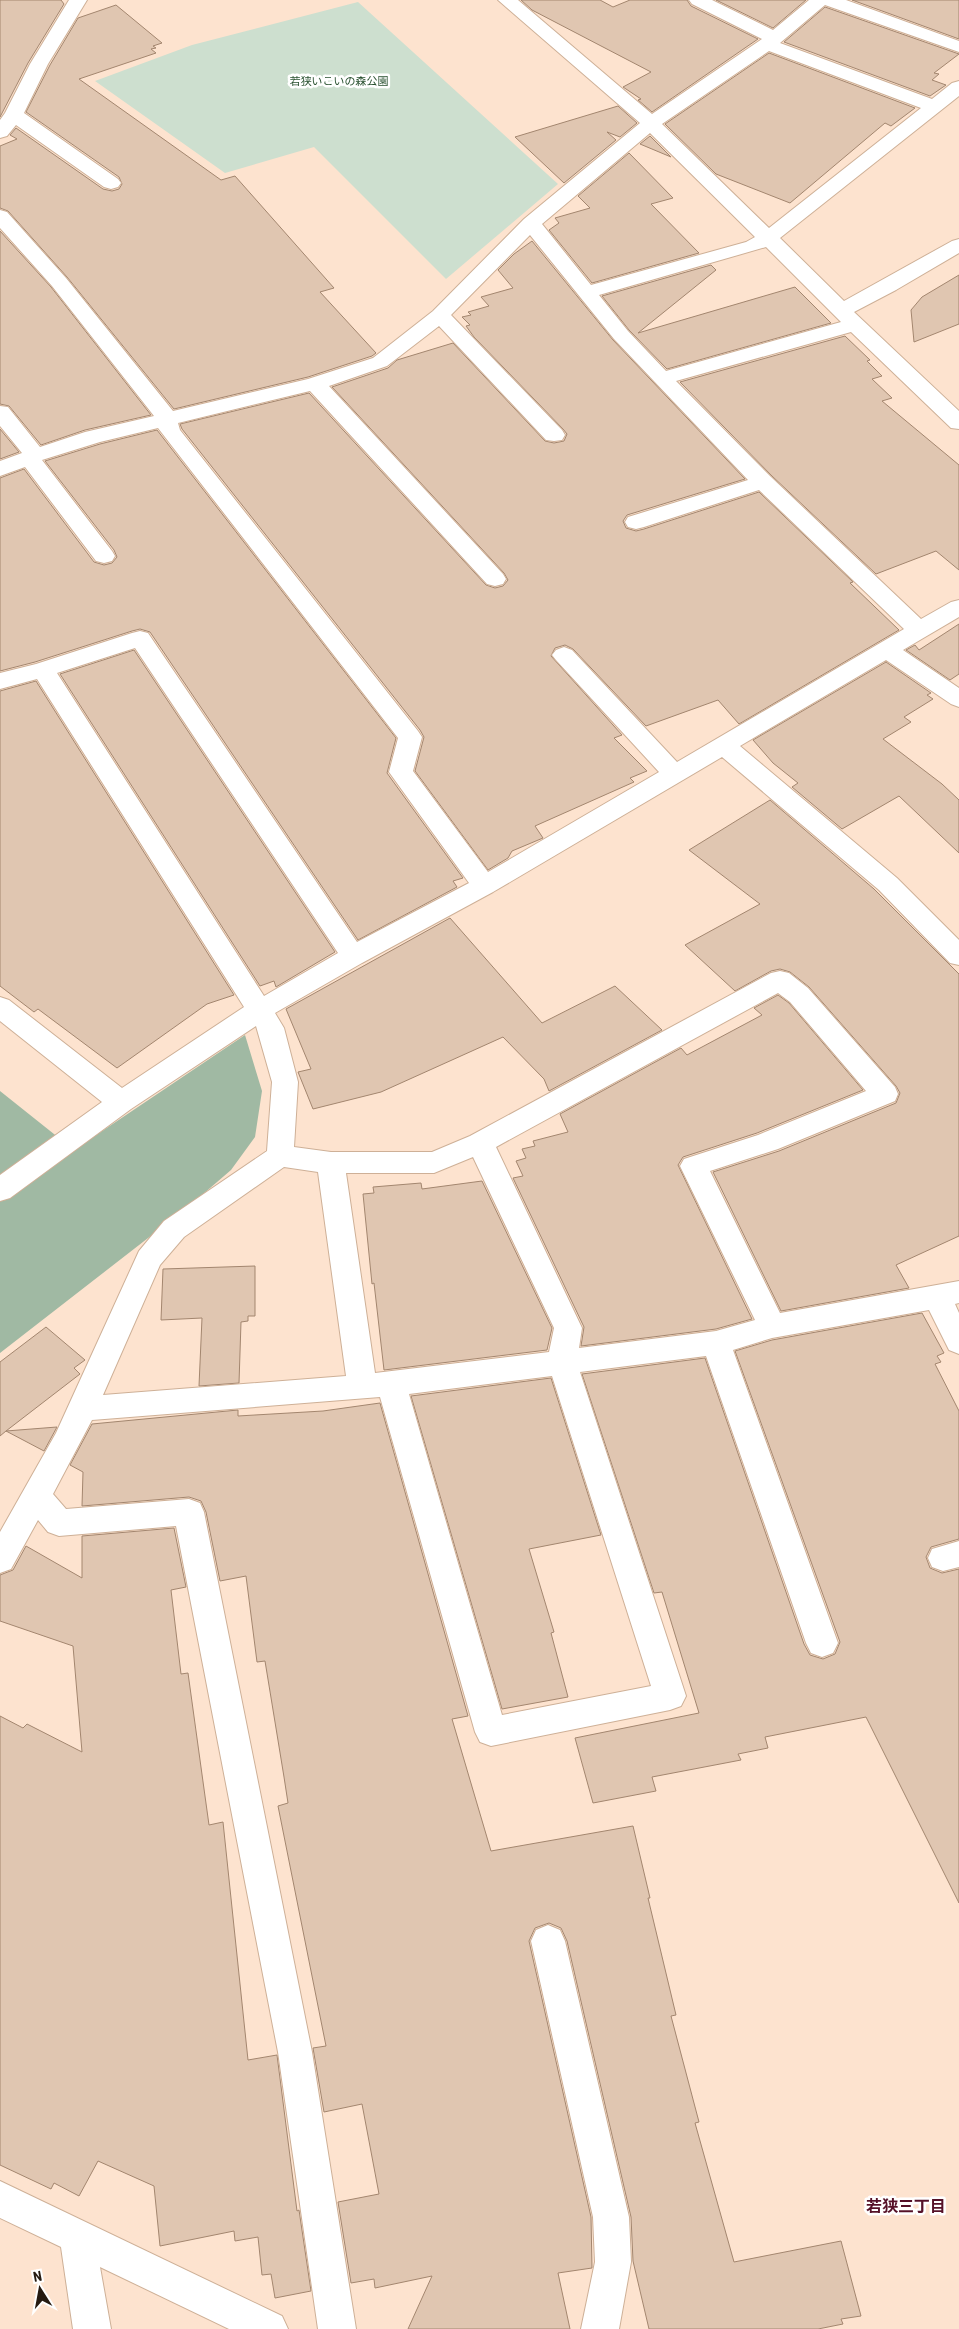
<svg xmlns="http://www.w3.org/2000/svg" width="959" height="2329" font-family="'Roboto Condensed','Noto Sans JP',sans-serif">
  <rect width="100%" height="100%" fill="#fde3cf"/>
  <path fill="#cddfcf" d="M 358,2 L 558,184 L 446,279 L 314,147 L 225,173 L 95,81 L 192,45 Z"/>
  <path fill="#a0b9a3" d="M 245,1035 L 262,1091 L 255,1137 L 231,1170 L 188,1207 L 0,1353 L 0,1091 L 74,1150 Z"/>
  <g fill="#e0c6b1" stroke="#a3866f">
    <path d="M 0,0 L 61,0 L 64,4 L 28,63 L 0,117 Z"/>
    <path d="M 521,0 L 600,0 L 613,7 L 630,0 L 687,0 L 691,6 L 758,39 L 652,112 L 638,100 L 641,99 L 623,87 L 651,72 L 532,10 Z"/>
    <path d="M 716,0 L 806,0 L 773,28 Z"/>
    <path d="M 852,0 L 959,0 L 959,39 Z"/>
    <path d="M 116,5 L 162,43 L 153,46 L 156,48 L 151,49 L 156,53 L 79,79 L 221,180 L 235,176 L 334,288 L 320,292 L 376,353 L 372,356 L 308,377 L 174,409 L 67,277 L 8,211 L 0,208 L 0,146 L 17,139 L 10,135 L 16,128 L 103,189 L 112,191 L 119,189 L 122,184 L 119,177 L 26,112 L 50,65 L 78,18 Z"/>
    <path d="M 825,7 L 959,54 L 934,73 L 939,74 L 932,80 L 946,85 L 930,96 L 784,42 Z"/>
    <path d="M 769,53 L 915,108 L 891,126 L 885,123 L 790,203 L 716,174 L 665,124 Z"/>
    <path d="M 618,106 L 637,123 L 620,137 L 607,132 L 616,140 L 564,183 L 515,137 Z"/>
    <path d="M 650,136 L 671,157 L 640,144 Z"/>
    <path d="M 629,153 L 673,198 L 651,204 L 699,253 L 592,283 L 549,230 L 559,223 L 555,218 L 590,208 L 578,196 Z"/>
    <path d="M 0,231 L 51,287 L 151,415 L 85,430 L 41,445 L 9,406 L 0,404 Z"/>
    <path d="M 532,241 L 613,340 L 745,479 L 627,515 L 623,521 L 626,528 L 636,531 L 644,529 L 759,492 L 853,582 L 850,583 L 899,630 L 739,724 L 718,700 L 646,726 L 573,649 L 565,645 L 555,648 L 551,656 L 622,735 L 614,738 L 647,771 L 630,778 L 634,782 L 535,826 L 543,838 L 512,851 L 508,858 L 488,870 L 415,771 L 424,737 L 420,730 L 182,429 L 180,424 L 309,393 L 486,585 L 495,588 L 503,586 L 508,580 L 504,573 L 332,387 L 388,368 L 397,360 L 453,343 L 545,441 L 554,443 L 564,441 L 567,434 L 563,429 L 474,337 L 466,326 L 470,325 L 462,317 L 471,315 L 468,312 L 489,306 L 481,297 L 513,288 L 498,270 L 514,254 Z"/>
    <path d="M 711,265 L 716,270 L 638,333 L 795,287 L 831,323 L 667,369 L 629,330 L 602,296 Z"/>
    <path d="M 959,275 L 959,324 L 914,342 L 911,310 L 922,297 Z"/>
    <path d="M 845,336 L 870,360 L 867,361 L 882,376 L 872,379 L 892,398 L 882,401 L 959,465 L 959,570 L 936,551 L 876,574 L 772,476 L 680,382 Z"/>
    <path d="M 0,429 L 19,452 L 0,459 Z"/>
    <path d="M 157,430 L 396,738 L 387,773 L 463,878 L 453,881 L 457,887 L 358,940 L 150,632 L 140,629 L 132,631 L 35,662 L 0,671 L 0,478 L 24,469 L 94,562 L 104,565 L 112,563 L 117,557 L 114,550 L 45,461 L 100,444 Z"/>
    <path d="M 959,624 L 959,674 L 950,680 L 906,650 L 915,645 L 919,650 Z"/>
    <path d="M 134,650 L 335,952 L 276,987 L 274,981 L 260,986 L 60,674 Z"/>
    <path d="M 886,662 L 931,693 L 927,695 L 933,699 L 904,717 L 911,722 L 883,739 L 942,784 L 959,800 L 959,853 L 899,796 L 842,829 L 792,787 L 798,783 L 773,763 L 753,740 Z"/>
    <path d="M 36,681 L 234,995 L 207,1004 L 117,1068 L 38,1009 L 34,1012 L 0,986 L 0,691 Z"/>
    <path d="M 770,800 L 874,889 L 959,974 L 959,1236 L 896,1265 L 909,1288 L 781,1311 L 713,1172 L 779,1151 L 896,1103 L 900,1093 L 896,1086 L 809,987 L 790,972 L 780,969 L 771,971 L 735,991 L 685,945 L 760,904 L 689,850 Z"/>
    <path d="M 450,918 L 542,1023 L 615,986 L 662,1030 L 549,1091 L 544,1079 L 503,1037 L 381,1092 L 313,1109 L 298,1072 L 311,1069 L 286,1009 Z"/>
    <path d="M 778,995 L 789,1003 L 863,1090 L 757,1133 L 683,1157 L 678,1165 L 752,1319 L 716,1329 L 581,1346 L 584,1327 L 513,1178 L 523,1176 L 516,1161 L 526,1158 L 522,1149 L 535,1146 L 533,1141 L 568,1132 L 560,1114 L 681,1048 L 687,1055 L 762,1015 L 754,1008 Z"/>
    <path d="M 482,1181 L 552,1328 L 547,1350 L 384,1370 L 374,1283 L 372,1284 L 363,1194 L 374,1193 L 373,1187 L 421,1183 L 422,1189 Z"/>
    <path d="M 255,1266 L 255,1316 L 248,1316 L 248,1321 L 241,1322 L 239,1383 L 199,1386 L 202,1318 L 161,1320 L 163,1269 Z"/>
    <path d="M 922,1313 L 944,1353 L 937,1356 L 941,1362 L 935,1364 L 959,1411 L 959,1539 L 931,1547 L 926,1557 L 930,1568 L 942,1573 L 959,1569 L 959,1903 L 866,1717 L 765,1737 L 768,1748 L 738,1754 L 741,1760 L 652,1777 L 656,1791 L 593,1803 L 575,1738 L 699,1713 L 662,1592 L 654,1593 L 582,1374 L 705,1358 L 804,1644 L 810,1655 L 823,1659 L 835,1654 L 840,1642 L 735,1351 L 772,1340 Z"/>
    <path d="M 46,1327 L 85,1360 L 74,1368 L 80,1374 L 6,1431 L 57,1427 L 44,1451 L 6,1431 L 0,1436 L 0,1362 Z"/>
    <path d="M 551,1378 L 601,1535 L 529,1549 L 554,1632 L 551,1633 L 568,1697 L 502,1709 L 411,1396 Z"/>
    <path d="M 380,1403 L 468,1716 L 452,1719 L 491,1851 L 633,1826 L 650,1898 L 648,1898 L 676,2015 L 671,2016 L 699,2122 L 695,2123 L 734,2262 L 841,2241 L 861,2316 L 841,2319 L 843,2324 L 818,2329 L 649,2329 L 633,2261 L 631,2217 L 567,1941 L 561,1928 L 549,1923 L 535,1928 L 529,1941 L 591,2217 L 592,2268 L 558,2273 L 570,2329 L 408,2329 L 432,2276 L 375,2288 L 374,2279 L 351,2283 L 338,2202 L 379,2194 L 362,2104 L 324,2112 L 313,2048 L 326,2046 L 278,1806 L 288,1803 L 284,1777 L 265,1661 L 257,1662 L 246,1576 L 220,1581 L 206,1512 L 201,1501 L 189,1497 L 82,1506 L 83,1472 L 70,1465 L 92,1424 L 238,1410 L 238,1416 L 323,1411 Z"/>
    <path d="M 174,1528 L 186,1587 L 171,1590 L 181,1674 L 188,1673 L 209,1825 L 223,1822 L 248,2060 L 277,2055 L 297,2211 L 299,2210 L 311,2291 L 275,2298 L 271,2274 L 262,2275 L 258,2237 L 235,2241 L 234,2231 L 160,2246 L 154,2186 L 98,2161 L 79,2196 L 54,2183 L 51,2189 L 0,2165 L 0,1716 L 23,1728 L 27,1724 L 82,1752 L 73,1646 L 0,1621 L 0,1575 L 13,1570 L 26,1546 L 82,1578 L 82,1536 Z"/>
  </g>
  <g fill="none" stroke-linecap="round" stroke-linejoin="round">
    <g stroke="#ceb097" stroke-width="2">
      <g id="minor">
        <path d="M 69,0 L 87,0 L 48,64 L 24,113 L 118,179 L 121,183 L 118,187 L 111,189 L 104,187 L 16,125 L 7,136 L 0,138 L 0,120 L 5,113 L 30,64 Z"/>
        <path d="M 498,0 L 518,0 L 652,114 L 762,39 L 692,4 L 689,0 L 712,0 L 773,30 L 809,0 L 846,0 L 959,41 L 959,52 L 825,5 L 780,43 L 932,99 L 952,83 L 959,81 L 959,96 L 780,238 L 844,301 L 952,241 L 959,239 L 959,253 L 896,290 L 854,312 L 959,411 L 959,429 L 951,428 L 851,332 L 676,381 L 771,477 L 921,619 L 951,602 L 959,600 L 959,617 L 903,650 L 959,688 L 959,707 L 951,704 L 886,660 L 740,746 L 897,878 L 959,940 L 959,965 L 950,963 L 879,890 L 722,757 L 493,892 L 362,963 L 275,1013 L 284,1028 L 298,1082 L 294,1147 L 331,1152 L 432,1152 L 470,1136 L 771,973 L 780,971 L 789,973 L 808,988 L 895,1087 L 898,1094 L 895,1101 L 778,1149 L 710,1171 L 780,1313 L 959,1281 L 959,1303 L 955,1304 L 959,1313 L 959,1354 L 949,1350 L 929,1310 L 772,1338 L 733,1350 L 838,1643 L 833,1653 L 822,1657 L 811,1653 L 806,1643 L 706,1356 L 580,1372 L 686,1696 L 681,1706 L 670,1710 L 491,1746 L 480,1742 L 475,1732 L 380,1397 L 92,1420 L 53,1494 L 66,1509 L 189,1499 L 200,1503 L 204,1512 L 312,2052 L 356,2329 L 318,2329 L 278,2052 L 176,1526 L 59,1536 L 48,1532 L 38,1520 L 11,1569 L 0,1573 L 0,1532 L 56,1433 L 139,1251 L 164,1221 L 267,1151 L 272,1082 L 256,1026 L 131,1109 L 10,1198 L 0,1201 L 0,1175 L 102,1102 L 0,1021 L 0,997 L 9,1000 L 122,1088 L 244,1007 L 37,679 L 0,689 L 0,673 L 36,664 L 132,633 L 140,631 L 148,633 L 357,942 L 469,883 L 389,772 L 398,738 L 158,428 L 100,442 L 42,460 L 112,551 L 115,556 L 112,561 L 104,563 L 96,561 L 25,467 L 0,476 L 0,461 L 22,453 L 0,426 L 0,406 L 8,407 L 40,447 L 85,432 L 154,416 L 52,286 L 0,228 L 0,210 L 7,212 L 66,278 L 173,411 L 308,379 L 373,358 L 433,311 L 524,219 L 640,123 ZM 769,51 L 921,108 L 769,228 L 662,124 ZM 650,133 L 755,237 L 746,242 L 591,285 L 542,224 ZM 530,235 L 614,339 L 748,480 L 628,517 L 625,522 L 628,527 L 636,529 L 644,527 L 759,490 L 904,629 L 677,762 L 572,650 L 564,647 L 556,650 L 552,655 L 556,660 L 659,772 L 488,872 L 413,771 L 422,737 L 418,731 L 180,430 L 178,423 L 310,391 L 487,584 L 495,586 L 503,584 L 506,579 L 503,574 L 329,386 L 387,366 L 439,326 L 546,440 L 554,441 L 562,440 L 565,435 L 562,430 L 451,315 ZM 766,247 L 841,322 L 666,371 L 628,331 L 599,295 ZM 135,648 L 338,953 L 264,996 L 57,673 ZM 778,993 L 790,1002 L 866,1091 L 758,1135 L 684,1159 L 680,1166 L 755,1320 L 716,1331 L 579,1348 L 582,1328 L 496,1147 ZM 473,1157 L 554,1328 L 549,1352 L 375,1373 L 346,1173 L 434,1173 ZM 284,1167 L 318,1172 L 346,1376 L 103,1395 L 160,1265 L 184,1237 ZM 552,1376 L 651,1686 L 502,1715 L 409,1394 Z"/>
        <path d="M 959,1541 L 959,1567 L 943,1571 L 932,1567 L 928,1558 L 932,1549 Z"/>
        <path d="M 548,1925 L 560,1930 L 565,1941 L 629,2217 L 631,2262 L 619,2329 L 581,2329 L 595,2262 L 593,2217 L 531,1941 L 536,1930 Z"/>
        <path d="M 0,2181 L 282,2316 L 288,2329 L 229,2329 L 100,2267 L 111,2329 L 73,2329 L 61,2247 L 0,2218 Z"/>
      </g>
    </g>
    <use href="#minor" fill="#fff" fill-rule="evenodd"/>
  </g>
  <g text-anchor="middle" stroke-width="5" stroke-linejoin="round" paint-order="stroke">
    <g font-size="11" fill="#295130" stroke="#fff">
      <text x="339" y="85">若狭いこいの森公園</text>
    </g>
    <g font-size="16" font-weight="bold" fill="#551128" stroke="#fff">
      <text x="906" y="2212">若狭三丁目</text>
    </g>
  </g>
  <g transform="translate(40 2289) rotate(349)" stroke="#ffffff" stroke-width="4" paint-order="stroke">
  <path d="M0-4L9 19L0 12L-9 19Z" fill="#251a11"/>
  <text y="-8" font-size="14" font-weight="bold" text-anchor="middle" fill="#251a11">N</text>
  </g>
</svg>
